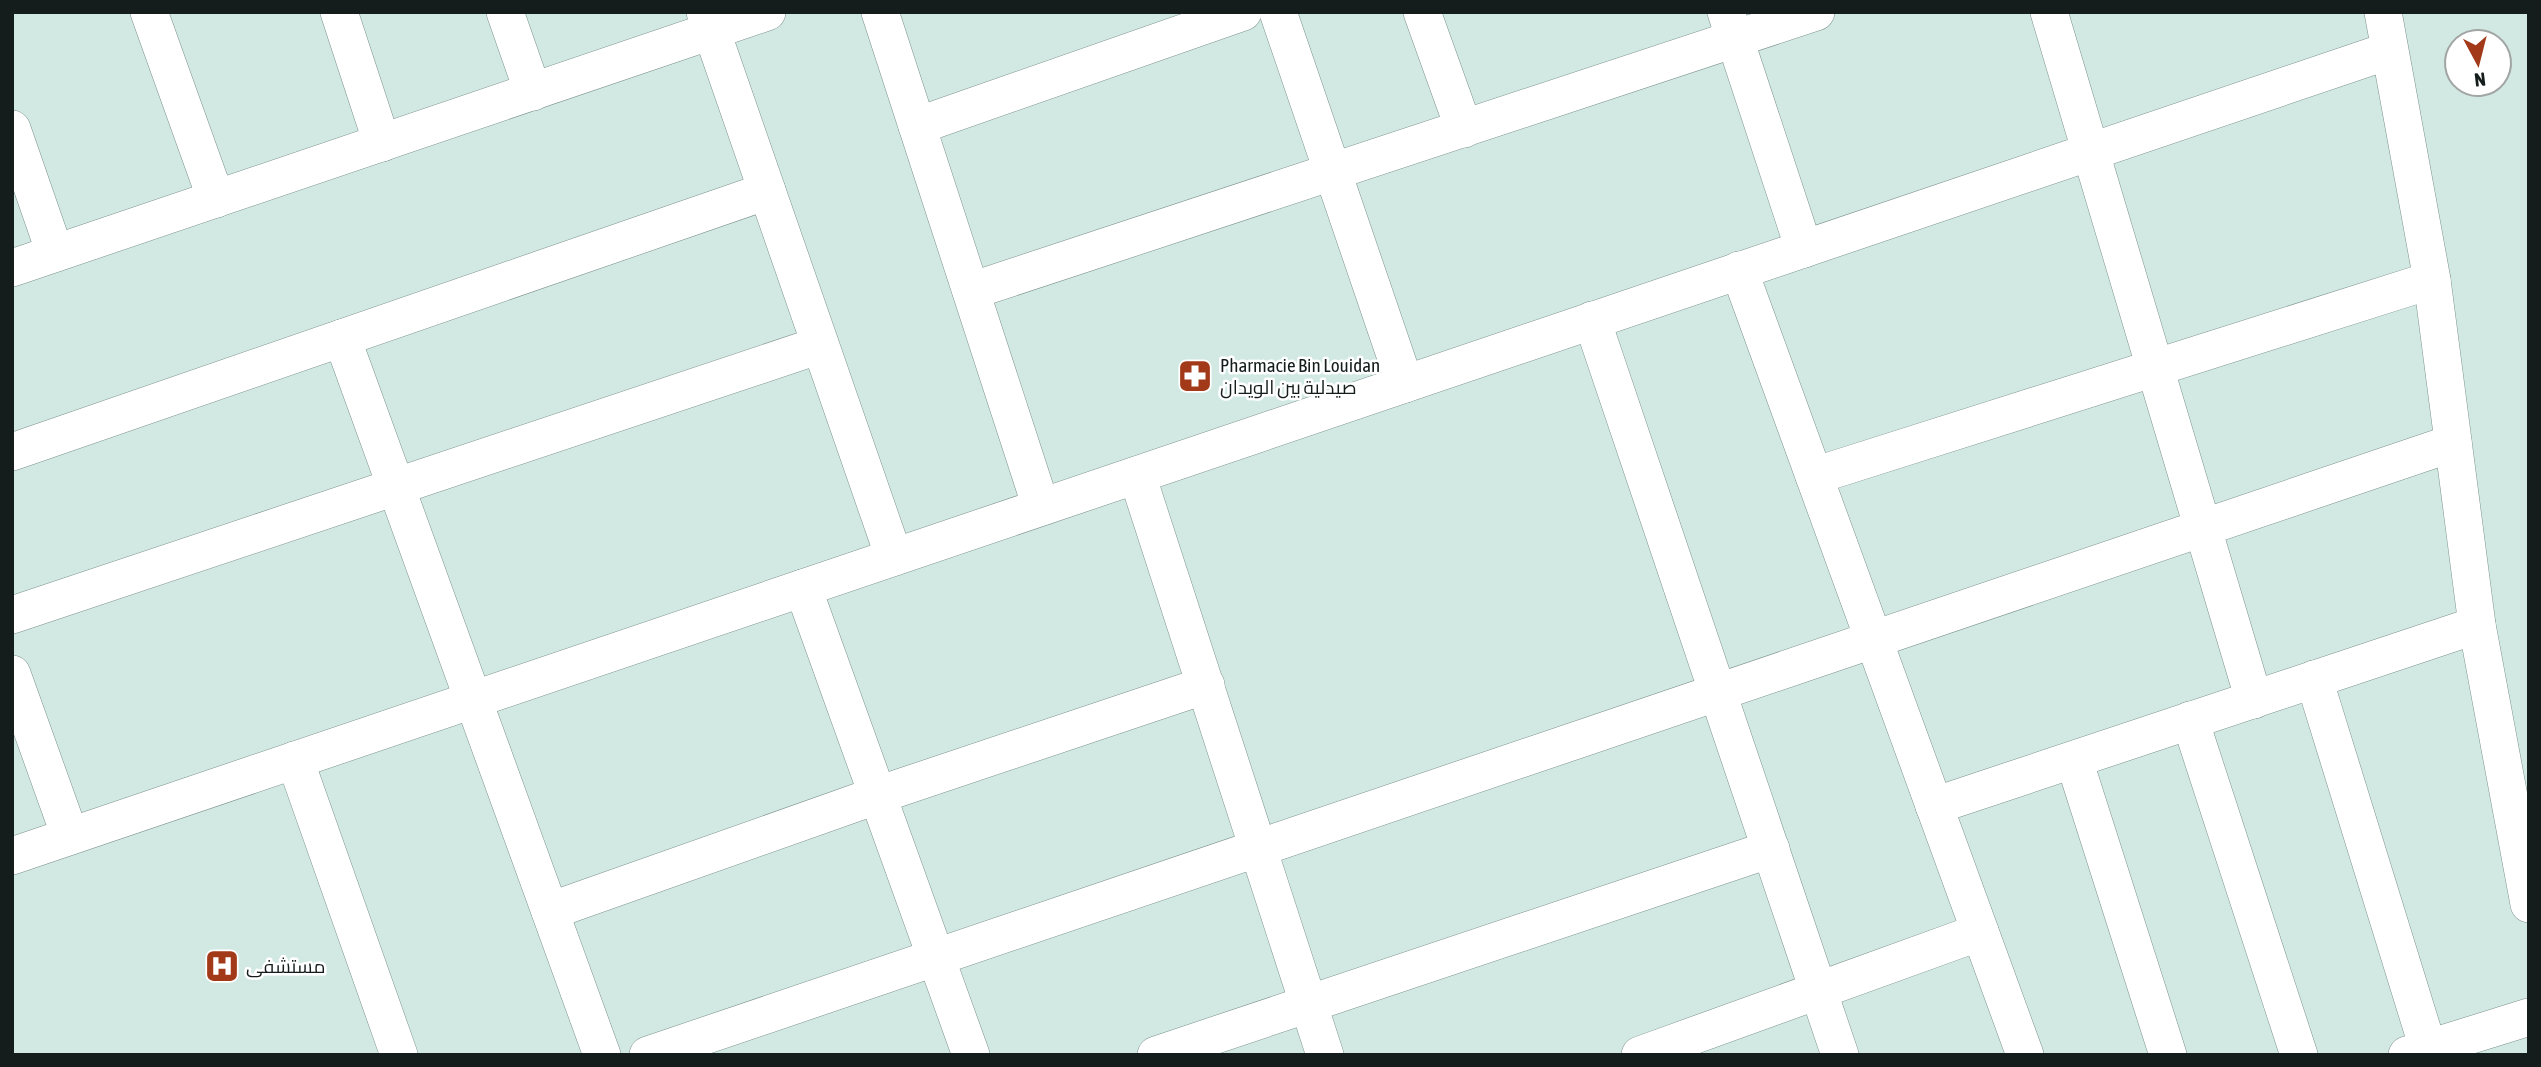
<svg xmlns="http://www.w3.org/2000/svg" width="2541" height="1067" font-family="'Asap Condensed',Cairo,sans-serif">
  <rect width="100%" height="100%" fill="#d2e9e3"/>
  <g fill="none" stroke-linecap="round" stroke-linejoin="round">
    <g stroke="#7e938e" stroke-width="38">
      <g id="street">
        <path d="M 149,12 L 216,199"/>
        <path d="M 339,12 L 382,143"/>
        <path d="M 505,12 L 533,92"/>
        <path d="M 705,12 L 894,557"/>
        <path d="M 880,12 L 1041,507"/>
        <path d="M 1278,12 L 1405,384"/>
        <path d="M 1422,12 L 1464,129"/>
        <path d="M 1726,12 L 1804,249"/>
        <path d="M 2049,12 L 2254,700"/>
        <path d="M 2383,12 L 2432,280 L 2477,625 L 2529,904"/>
        <path d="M 917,126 L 1243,12"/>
        <path d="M 12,129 L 55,253"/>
        <path d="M 12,268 L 767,12"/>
        <path d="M 1739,270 L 2025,1055"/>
        <path d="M 971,291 L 1816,12"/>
        <path d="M 1592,320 L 1840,1055"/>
        <path d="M 342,338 L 602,1055"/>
        <path d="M 12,452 L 767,191"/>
        <path d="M 1137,475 L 1325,1055"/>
        <path d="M 1814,476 L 2432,280"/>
        <path d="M 803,588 L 971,1055"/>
        <path d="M 12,615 L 820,345"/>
        <path d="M 12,674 L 70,836"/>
        <path d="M 2314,679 L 2428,1048"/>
        <path d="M 2190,720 L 2299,1055"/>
        <path d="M 295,760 L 399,1055"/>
        <path d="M 2074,760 L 2168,1055"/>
        <path d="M 1934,806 L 2477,625"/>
        <path d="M 12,856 L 2388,51"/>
        <path d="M 550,911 L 878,795 L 1206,685"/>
        <path d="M 648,1055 L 2453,443"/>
        <path d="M 1156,1055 L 1771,849"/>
        <path d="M 1640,1055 L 1980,932"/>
        <path d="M 2407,1055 L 2529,1017"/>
      </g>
    </g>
    <use href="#street" stroke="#fff" stroke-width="37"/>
  </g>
  <defs>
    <g id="pharmacy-square" transform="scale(1.75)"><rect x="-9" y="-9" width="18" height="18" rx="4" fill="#a23a1a" stroke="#fff"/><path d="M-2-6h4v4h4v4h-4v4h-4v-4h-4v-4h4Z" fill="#fff"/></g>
    <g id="hospital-square" transform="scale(1.75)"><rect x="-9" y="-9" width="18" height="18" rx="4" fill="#a23a1a" stroke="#fff"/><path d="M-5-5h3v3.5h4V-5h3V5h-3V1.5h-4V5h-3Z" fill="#fff"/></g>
  </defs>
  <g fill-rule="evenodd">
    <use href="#pharmacy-square" x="1195" y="376"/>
    <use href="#hospital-square" x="222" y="966"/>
  </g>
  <g text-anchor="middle" stroke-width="5" stroke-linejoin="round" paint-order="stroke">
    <g font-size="19" fill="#141d1b" stroke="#fff" text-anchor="start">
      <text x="1220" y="372">Pharmacie Bin Louidan<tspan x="1220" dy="22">صيدلية بين الويدان</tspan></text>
      <text x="246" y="973">مستشفى</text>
    </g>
  </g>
  <rect width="2541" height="1067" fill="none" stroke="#141d1b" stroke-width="28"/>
  <g transform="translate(2478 63) rotate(173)"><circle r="33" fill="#ffffff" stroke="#a1a5a4" stroke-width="2"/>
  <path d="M0-5L12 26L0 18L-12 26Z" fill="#a23a1a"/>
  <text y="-10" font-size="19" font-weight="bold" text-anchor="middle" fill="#141d1b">N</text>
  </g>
</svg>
